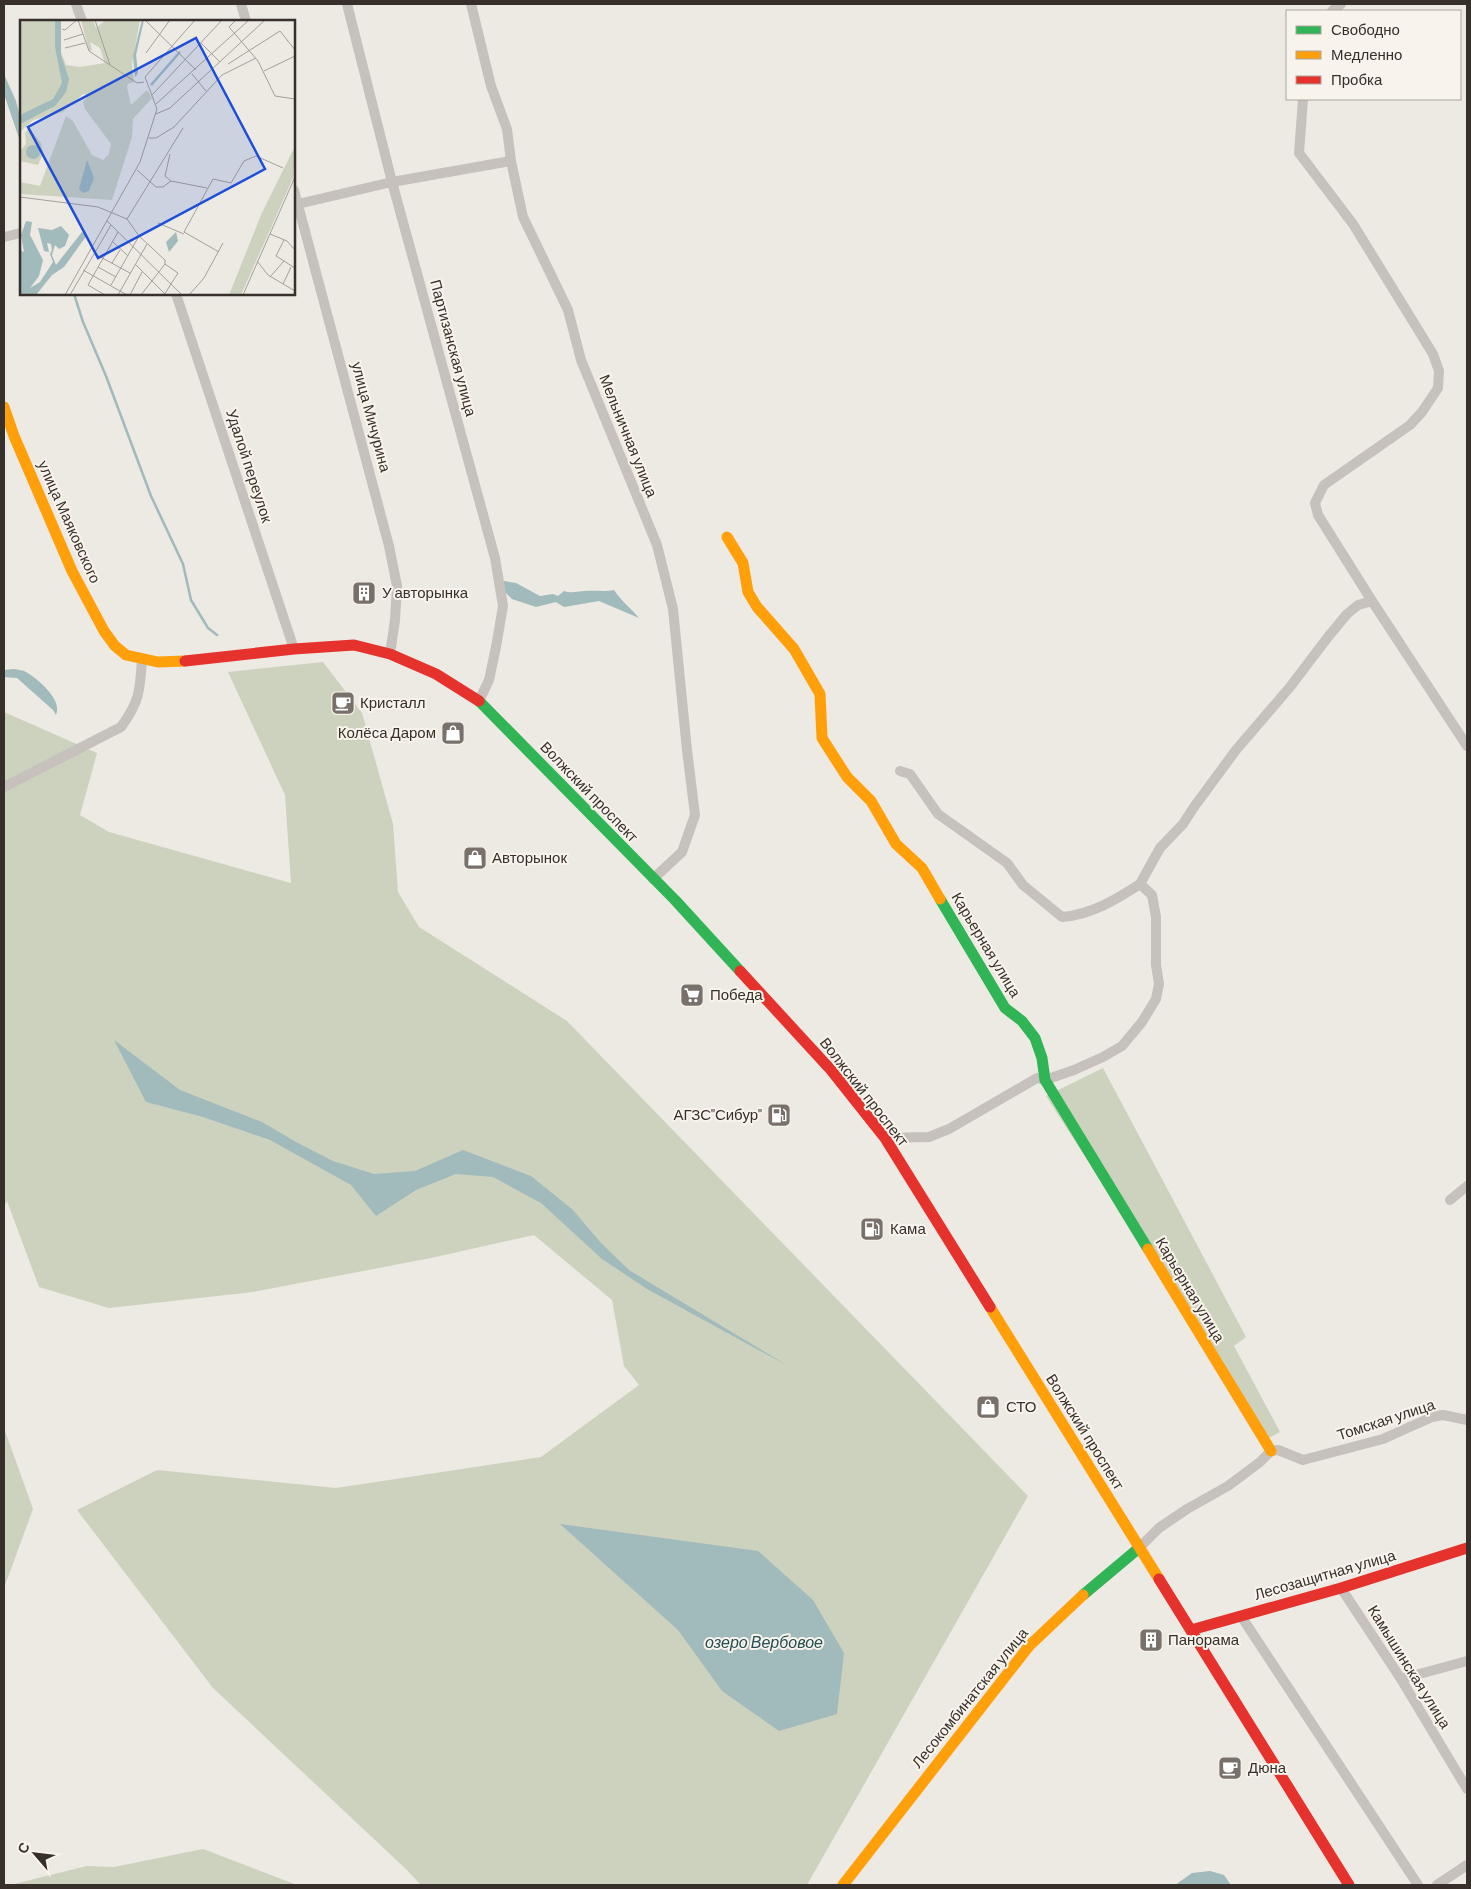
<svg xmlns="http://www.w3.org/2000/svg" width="1471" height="1889" font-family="Barlow,sans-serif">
  <rect width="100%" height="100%" fill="#ede9e3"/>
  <g fill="#cdd2be">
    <path d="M 323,662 L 362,713 L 393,824 L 398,892 L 419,927 L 567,1021 L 1028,1496 L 807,1885 L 421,1885 L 407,1870 L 213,1688 L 77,1510 L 157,1470 L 336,1488 L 541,1457 L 639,1385 L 624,1366 L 612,1300 L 534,1235 L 431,1258 L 253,1292 L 109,1308 L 39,1287 L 7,1201 L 4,1205 L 4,712 L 97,753 L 80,815 L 109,832 L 291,883 L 285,795 L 228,672 Z"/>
    <path d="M 1103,1068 L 1246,1337 L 1234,1346 L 1280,1432 L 1267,1439 L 1046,1096 Z"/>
    <path d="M 4,1428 L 33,1509 L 4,1588 Z"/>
    <path d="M 203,1849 L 297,1885 L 10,1885 L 87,1866 L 114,1867 Z"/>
  </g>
  <g fill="#a1babc">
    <path d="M 4,74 L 16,101 L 21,120 L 21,144 L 4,94 Z"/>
    <path d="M 504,581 L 516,583 L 540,596 L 553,594 L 558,596 L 564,591 C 573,594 576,591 585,591 C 595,590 604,592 614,590 C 621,601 631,608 639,618 L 599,601 L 564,607 L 556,602 L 536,607 L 512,599 L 504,591 Z"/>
    <path d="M 14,669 C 18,670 23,670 26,672 C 38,679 63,700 56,715 L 53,710 L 17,678 L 4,677 L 4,670 Z"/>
    <path d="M 114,1040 L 180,1090 L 262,1122 L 296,1142 L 333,1161 L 374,1174 L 415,1171 L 463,1150 L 531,1176 L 573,1210 L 601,1243 L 629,1270 L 788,1366 L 647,1289 L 602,1259 L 541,1203 L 493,1177 L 456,1174 L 416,1190 L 376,1216 L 351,1185 L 270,1140 L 203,1117 L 146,1102 Z"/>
    <path d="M 560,1524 L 758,1551 L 813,1600 L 844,1653 L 837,1714 L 779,1731 L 722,1691 L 678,1630 Z"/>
    <path d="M 1210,1871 L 1224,1875 L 1231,1885 L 1175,1885 L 1192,1873 Z"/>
  </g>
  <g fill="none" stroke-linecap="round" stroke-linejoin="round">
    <path stroke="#a1babc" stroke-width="2.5" d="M 74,294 L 83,322 L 106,376 L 151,496 L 183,564 L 191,600 L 208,628 L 217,635"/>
    <g stroke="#c6c1bc" stroke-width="10">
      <path d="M 76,4 L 82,21"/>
      <path d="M 241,4 L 246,21"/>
      <path d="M 347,4 L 392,182 L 495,558 L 503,606 L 496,647 L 489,680 L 479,701"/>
      <path d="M 471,4 L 491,86 L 507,129 L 511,161 L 523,217 L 568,310 L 581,360 L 657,545 L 673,609 L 687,750 L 695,815 L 682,852 L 653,879"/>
      <path d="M 1332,11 L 1341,4"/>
      <path d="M 1303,99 L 1299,153 L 1353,224 L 1433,354 L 1439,371 L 1438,388 L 1422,412 L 1410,425 L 1324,485 L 1315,503 L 1318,515 L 1372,601 L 1467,746"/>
      <path d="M 294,190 L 389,546 L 397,586 L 395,620 L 390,654"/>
      <path d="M 298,204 L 392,182 L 511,161"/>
      <path d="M 4,237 L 21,233"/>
      <path d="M 176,294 L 294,649"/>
      <path d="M 900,771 L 910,774 L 938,814 L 1007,863 L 1023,885 L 1062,917 C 1091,915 1117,899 1140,884"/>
      <path d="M 4,787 L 121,727 C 140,701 140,690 142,659"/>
      <path d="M 885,1138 L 929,1137 L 949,1129 L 1037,1078 L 1045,1080 L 1074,1070 L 1103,1057 L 1122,1046 L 1142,1022 L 1156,999 L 1159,984 L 1156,965 L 1156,917 L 1152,895 L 1140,884 L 1160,848 L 1183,824 L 1194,807 L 1236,750 L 1290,687 L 1328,637 L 1347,614 L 1358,605 L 1372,601"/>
      <path d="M 1450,1200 L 1467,1186"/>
      <path d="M 1139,1548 L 1159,1528 L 1187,1509 L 1228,1486 L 1260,1462 L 1271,1451 L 1278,1450 L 1303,1460 L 1383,1439 L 1432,1417 L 1443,1415 L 1467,1420"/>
      <path d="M 1341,1588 L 1401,1679 L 1467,1789"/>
      <path d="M 1241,1616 L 1418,1885"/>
      <path d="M 1401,1679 L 1467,1661"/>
      <path d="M 1437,1885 L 1467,1865"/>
    </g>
    <g stroke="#30b455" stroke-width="11">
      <path d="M 479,701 L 675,900 L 740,971"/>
      <path d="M 940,899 L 1005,1008 L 1022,1021 L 1035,1038 L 1042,1058 L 1045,1080 L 1148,1249"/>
      <path d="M 1083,1595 L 1139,1548"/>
    </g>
    <g stroke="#ff9f0a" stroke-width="11">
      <path d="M 4,407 L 14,436 L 72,571 L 104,631 L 115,646 L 126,655 L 158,662 L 185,661"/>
      <path d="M 727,537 L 743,563 L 748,592 L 757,607 L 794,649 L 820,694 L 822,738 L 847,777 L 871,801 L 896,844 L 922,868 L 940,899"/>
      <path d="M 1148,1249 L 1271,1451"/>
      <path d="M 990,1307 L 1159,1579"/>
      <path d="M 843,1885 L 1029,1646 L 1083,1595"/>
    </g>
    <g stroke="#e5322d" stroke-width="11">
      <path d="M 185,661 L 294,649 L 354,645 L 390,654 L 436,674 L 479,701"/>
      <path d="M 740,971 L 831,1070 L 885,1138 L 990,1307"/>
      <path d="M 1159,1579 L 1349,1885"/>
      <path d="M 1191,1630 L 1341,1588 L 1467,1548"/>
    </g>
  </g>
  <defs>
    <g id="building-square" transform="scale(1.25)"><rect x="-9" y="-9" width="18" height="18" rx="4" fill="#77706b" stroke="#f9f4eb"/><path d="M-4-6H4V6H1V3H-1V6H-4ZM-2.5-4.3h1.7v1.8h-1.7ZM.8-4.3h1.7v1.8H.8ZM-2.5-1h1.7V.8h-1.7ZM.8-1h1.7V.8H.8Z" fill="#fff"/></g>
    <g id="cafe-square" transform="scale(1.25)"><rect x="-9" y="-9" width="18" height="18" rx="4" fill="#77706b" stroke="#f9f4eb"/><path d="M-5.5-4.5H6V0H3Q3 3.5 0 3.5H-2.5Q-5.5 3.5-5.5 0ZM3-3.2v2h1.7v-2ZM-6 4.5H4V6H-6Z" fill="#fff"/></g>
    <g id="shop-square" transform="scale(1.25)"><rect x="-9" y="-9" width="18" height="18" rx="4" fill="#77706b" stroke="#f9f4eb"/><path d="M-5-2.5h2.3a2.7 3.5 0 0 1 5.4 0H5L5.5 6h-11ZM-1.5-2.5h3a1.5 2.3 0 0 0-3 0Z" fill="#fff"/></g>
    <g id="supermarket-square" transform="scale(1.25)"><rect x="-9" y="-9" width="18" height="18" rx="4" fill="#77706b" stroke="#f9f4eb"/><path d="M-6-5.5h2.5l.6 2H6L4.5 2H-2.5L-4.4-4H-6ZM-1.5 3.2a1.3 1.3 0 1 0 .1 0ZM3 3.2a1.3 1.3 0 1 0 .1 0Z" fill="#fff"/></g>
    <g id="fuel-square" transform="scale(1.25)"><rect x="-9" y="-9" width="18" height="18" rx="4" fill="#77706b" stroke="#f9f4eb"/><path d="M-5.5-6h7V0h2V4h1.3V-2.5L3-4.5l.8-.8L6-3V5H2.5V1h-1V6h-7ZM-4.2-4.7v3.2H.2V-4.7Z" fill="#fff"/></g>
  </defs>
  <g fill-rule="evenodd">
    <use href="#building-square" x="364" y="593"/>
    <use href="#cafe-square" x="343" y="703"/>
    <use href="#shop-square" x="453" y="733"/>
    <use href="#shop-square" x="475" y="858"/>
    <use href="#supermarket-square" x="692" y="995"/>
    <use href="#fuel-square" x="779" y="1115"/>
    <use href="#fuel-square" x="872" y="1229"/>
    <use href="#shop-square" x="988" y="1407"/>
    <use href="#building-square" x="1151" y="1640"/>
    <use href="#cafe-square" x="1230" y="1768"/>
  </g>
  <g text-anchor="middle" stroke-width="4" stroke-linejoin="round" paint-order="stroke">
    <g font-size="15" fill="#372f2a" stroke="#f9f4eb">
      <text transform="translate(453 348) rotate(75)" y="5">Партизанская улица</text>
      <text transform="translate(371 417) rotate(75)" y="5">улица Мичурина</text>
      <text transform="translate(628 436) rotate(68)" y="5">Мельничная улица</text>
      <text transform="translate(249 466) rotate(72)" y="5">Удалой переулок</text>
      <text transform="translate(69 522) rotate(66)" y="5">улица Маяковского</text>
      <text transform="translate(589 792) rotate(46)" y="5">Волжский проспект</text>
      <text transform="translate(986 945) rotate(59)" y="5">Карьерная улица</text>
      <text transform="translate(864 1092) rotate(52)" y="5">Волжский проспект</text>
      <text transform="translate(1190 1290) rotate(59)" y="5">Карьерная улица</text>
      <text transform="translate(1386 1420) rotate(-18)" y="5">Томская улица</text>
      <text transform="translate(1085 1432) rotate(58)" y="5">Волжский проспект</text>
      <text transform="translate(1325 1575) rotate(-16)" y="5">Лесозащитная улица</text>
      <text transform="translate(1409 1667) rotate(58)" y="5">Камышинская улица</text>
      <text transform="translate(970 1698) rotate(-51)" y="5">Лесокомбинатская улица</text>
    </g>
    <g font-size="15" fill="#372f2a" stroke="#f9f4eb" text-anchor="start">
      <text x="382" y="598">У авторынка</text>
      <text x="360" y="708">Кристалл</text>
      <text x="436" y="738" text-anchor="end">Колёса Даром</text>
      <text x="492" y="863">Авторынок</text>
      <text x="710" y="1000">Победа</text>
      <text x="762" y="1120" text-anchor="end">АГЗС"Сибур"</text>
      <text x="890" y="1234">Кама</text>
      <text x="1006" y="1412">СТО</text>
      <text x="1168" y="1645">Панорама</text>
      <text x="1248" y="1773">Дюна</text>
    </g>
    <g font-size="16" font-style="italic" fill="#234e55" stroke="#f9f4eb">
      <text x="764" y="1648">озеро Вербовое</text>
    </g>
  </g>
  <g transform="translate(20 20)">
    <rect width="275" height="275" fill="#ede9e3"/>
    <path d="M 0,0 L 41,0 L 41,32 L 46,45 L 60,47 L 85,43 L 80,28 L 70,22 L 72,30 L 69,31 L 61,0 L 73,0 L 76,8 L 86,0 L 120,0 L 112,44 L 114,62 L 108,64 L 107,67 L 111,85 L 127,70 L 132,78 L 113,99 L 112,117 L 92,180 L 0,174 L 0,162 L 20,166 L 46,96 L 53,101 L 72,135 L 83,140 L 89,134 L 91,124 L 65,89 L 63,82 L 69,75 L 63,74 L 43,92 L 13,100 L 0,112 ZM 9,108 L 21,123 L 23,133 L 18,145 L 0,141 L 0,131 L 6,124 L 5,113 ZM 275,126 L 273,158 L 221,275 L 209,275 L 241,195 Z" fill="#cdd2be"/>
    <path d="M 35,0 L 41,0 L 41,35 L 49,59 L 46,72 L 35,86 L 0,104 L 0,95 L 33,79 L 42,63 L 35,27 ZM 122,0 L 124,0 L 116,35 L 118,52 L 117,55 L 115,57 L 113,36 ZM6 132a7 7 0 1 1 14 0a7 7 0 1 1-14 0ZM 67,140 L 74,158 L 69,171 L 63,173 L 59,169 ZM 6,201 L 12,202 L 10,215 L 23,240 L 19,256 L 10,268 L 20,262 L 33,242 L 30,234 L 32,230 L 31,224 L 27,223 L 29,232 L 24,231 L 18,208 L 32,210 L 41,206 L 49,215 L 45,226 L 39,229 L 35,225 L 32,235 L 36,245 L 62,212 L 67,215 L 44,247 L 32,255 L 16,275 L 0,275 L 0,230 L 4,232 L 1,215 ZM 156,212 L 158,221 L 149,232 L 146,222 Z" fill="#a1babc"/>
    <path fill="none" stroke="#a1babc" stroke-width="2.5" d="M 131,65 L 160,32"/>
    <path fill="none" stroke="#a49f99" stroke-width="1" d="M 58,0 L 69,31 L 117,63 L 124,62M 75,0 L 90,45M 216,0 L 209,7 L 238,41 L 255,76 L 275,79M 126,1 L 176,50M 42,9 L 45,10 L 57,0M 44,20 L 63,14M 181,23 L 200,42M 45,28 L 65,23M 126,33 L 150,0M 208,44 L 260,11 L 275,30M 244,51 L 275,36M 172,54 L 186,71M 132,75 L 202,0M 136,84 L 229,0M 136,94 L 150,88 L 245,0M 129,118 L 136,118 L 154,107 L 202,55 L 236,38M 150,134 L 145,156 L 151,161M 117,150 L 136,167 L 143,167 L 151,161 L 187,168M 0,177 L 78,187 L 107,199 L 119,216 L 145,240 L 145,244 L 158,253 L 144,275M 107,199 L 163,108M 87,201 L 162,275M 138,203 L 164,214M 250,214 L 267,221 L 275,230M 264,220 L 256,236 L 275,248M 93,222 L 108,236M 199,232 L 164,212 L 193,159 L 211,163 L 224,141 L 236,136 L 263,148M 75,234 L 110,253M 237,241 L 248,255 L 275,271M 92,243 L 100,230M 115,244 L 145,274M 78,247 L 96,257M 63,250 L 107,275M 250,257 L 264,241M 263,264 L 271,247M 91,265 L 119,216M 45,275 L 120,142 L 137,89 L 125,57 L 175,0M 50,275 L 91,205M 85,275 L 68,265 L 98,212M 98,275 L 127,224M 110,275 L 122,252M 121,275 L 145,244M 169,275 L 184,258 L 203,223M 223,275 L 275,157"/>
    <path fill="#1d4ed8" fill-opacity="0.15" stroke="#1d4ed8" stroke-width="2.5" d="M 176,18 L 245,149 L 78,238 L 8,107 Z"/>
    <rect width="275" height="275" fill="none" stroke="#372f2a" stroke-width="2.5"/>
  </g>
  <rect width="1471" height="1889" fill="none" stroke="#372f2a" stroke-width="10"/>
  <rect x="1286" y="10" width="175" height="90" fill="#f9f4eb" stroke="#aba59e"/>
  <rect x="1296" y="26" width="25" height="8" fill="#30b455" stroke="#aba59e"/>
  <text x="1331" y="35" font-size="15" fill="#372f2a">Свободно</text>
  <rect x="1296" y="51" width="25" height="8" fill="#ff9f0a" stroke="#aba59e"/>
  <text x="1331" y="60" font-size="15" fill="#372f2a">Медленно</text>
  <rect x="1296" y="76" width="25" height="8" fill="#e5322d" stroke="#aba59e"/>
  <text x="1331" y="85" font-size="15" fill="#372f2a">Пробка</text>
  <g transform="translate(35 1854) rotate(298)" stroke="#f9f4eb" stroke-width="4" paint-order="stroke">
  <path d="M0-4L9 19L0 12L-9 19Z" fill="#372f2a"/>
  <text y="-8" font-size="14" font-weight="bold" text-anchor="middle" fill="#372f2a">С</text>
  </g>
</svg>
